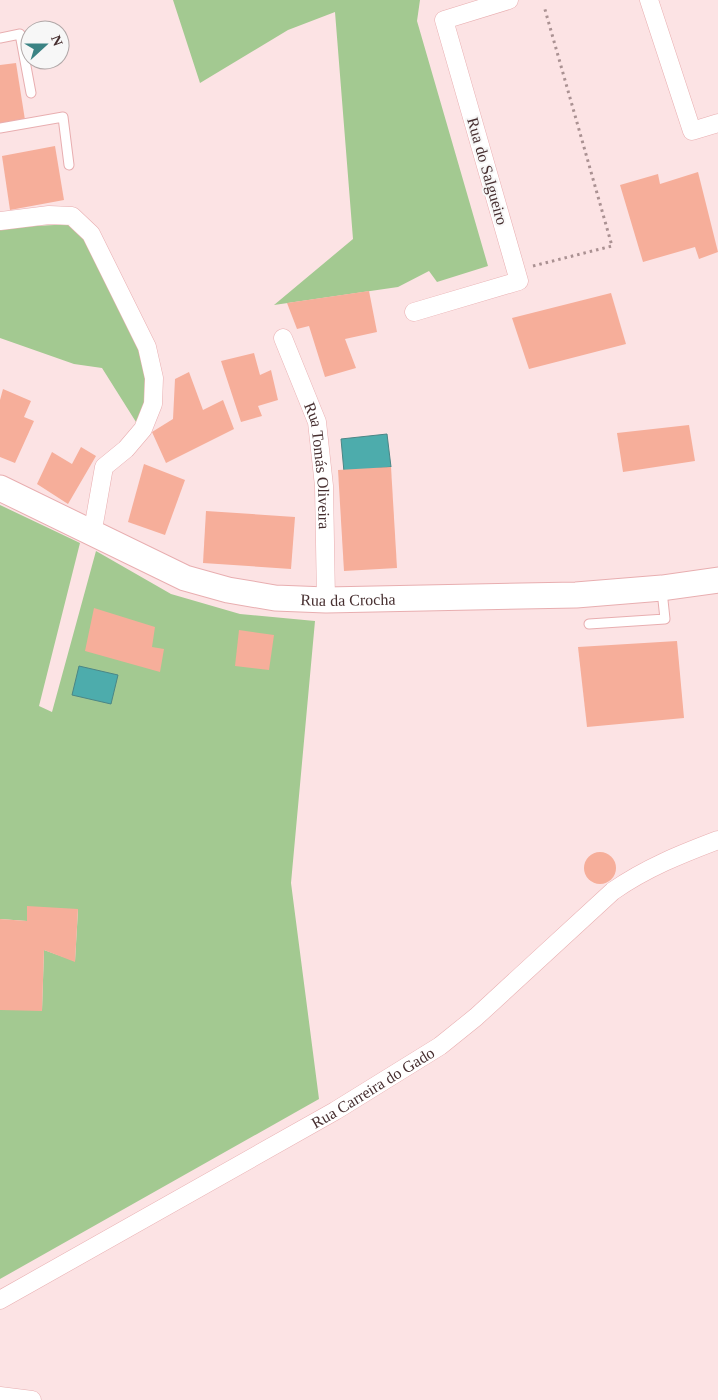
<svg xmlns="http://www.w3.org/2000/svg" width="718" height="1400" font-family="Georgia,serif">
  <rect width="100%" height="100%" fill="#fce3e4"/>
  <g fill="#a3c991">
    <path d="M 173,0 L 420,0 L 417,21 L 488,266 L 437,282 L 429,271 L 398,287 L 274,305 L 353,239 L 335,12 L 288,30 L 200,83 Z"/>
    <path d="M 72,224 L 88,239 L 144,350 L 148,402 L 136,422 L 102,368 L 74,364 L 0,338 L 0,228 Z"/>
    <path d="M 0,505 L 80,543 L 39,706 L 52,712 L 96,551 L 171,594 L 240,614 L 315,621 L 291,883 L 319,1099 L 0,1279 L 0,1010 L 42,1010 L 44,950 L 75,961 L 78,910 L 27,907 L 27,921 L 0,919 Z"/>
  </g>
  <g fill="#4dacac" stroke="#4b8686">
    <path d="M 387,434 L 391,467 L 344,472 L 341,439 Z"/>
    <path d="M 79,666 L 118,675 L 111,704 L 72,695 Z"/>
  </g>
  <g fill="#f6ae9a">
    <path d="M 16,63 L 25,120 L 0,124 L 0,65 Z"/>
    <path d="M 55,146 L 64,200 L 10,210 L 2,156 Z"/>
    <path d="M 698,172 L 718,252 L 699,259 L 695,247 L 643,262 L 620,185 L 658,174 L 660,184 Z"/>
    <path d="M 369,291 L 377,332 L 345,339 L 356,368 L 325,377 L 309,326 L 297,329 L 287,303 Z"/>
    <path d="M 611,293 L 626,344 L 529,369 L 512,318 Z"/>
    <path d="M 254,353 L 260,375 L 271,370 L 278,400 L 258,406 L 262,416 L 241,422 L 221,361 Z"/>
    <path d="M 189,372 L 203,410 L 223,400 L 234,429 L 166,463 L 152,432 L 173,419 L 175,379 Z"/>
    <path d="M 3,389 L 31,401 L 24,417 L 34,421 L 15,463 L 0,457 L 0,400 Z"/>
    <path d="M 689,425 L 695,461 L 623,472 L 617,433 Z"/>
    <path d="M 81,447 L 96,456 L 68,504 L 37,484 L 52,452 L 72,464 Z"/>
    <path d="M 144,464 L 185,480 L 165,535 L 128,522 Z"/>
    <path d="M 391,467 L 397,568 L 344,571 L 338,470 Z"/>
    <path d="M 206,511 L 295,517 L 291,569 L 203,563 Z"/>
    <path d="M 94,608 L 155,627 L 152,647 L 164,649 L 160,672 L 85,651 Z"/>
    <path d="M 239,630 L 274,635 L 269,670 L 235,666 Z"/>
    <path d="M 677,641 L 684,718 L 587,727 L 578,647 Z"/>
    <circle cx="600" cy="868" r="16"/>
    <path d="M 27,906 L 78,909 L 75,962 L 44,950 L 42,1011 L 0,1010 L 0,919 L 27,921 Z"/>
  </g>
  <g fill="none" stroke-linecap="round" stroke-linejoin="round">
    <g stroke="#e8aeb0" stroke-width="11">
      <g id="lane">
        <path d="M 0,38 L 20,34 L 31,93"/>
        <path d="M 0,128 L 63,117 L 69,165"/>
        <path d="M 589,624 L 665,619 L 662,591"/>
      </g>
    </g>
    <g stroke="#e8aeb0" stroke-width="19">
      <g id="street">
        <path d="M 649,0 L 692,131 L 718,123"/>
        <path d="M 0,221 L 49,215 L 72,216 L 91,234 L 147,347 L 154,378 L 153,404 L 143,429 L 126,449 L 104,467 L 92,535"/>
        <path d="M 414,312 L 519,281 L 444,20 L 509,0"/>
        <path id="s1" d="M 283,338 L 317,422 L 324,486 L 326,600"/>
        <path id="s2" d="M 0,1300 L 335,1111 L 440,1046 L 476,1017 L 613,891 C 646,868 681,854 718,840"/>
        <path d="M 0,1396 L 32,1400"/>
      </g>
    </g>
    <g stroke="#e8aeb0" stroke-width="27">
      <g id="secondary">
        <path id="s3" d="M 0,488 L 185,578 L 228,590 L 275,598 L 326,600 L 576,595 L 662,588 L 718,580"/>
      </g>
    </g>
    <path stroke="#aa9192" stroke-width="3" stroke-dasharray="2.5 4" stroke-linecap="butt" d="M 533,266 L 612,246 L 544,6"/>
    <use href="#lane" stroke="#fff" stroke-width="9"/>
    <use href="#street" stroke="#fff" stroke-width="18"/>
    <use href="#secondary" stroke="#fff" stroke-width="25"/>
  </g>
  <g text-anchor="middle" stroke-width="4" stroke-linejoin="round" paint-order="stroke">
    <g font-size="16" fill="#462e2f" stroke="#f7f7f7">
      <text transform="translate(488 171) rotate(74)" y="6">Rua do Salgueiro</text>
      <text dy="6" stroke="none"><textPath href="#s1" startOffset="134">Rua Tomás Oliveira</textPath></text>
      <text dy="6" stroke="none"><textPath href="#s3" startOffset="371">Rua da Crocha</textPath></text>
      <text dy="6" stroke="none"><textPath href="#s2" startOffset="429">Rua Carreira do Gado</textPath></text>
    </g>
  </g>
  <g transform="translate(45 45) rotate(69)"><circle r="24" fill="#f7f7f7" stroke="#b0a7a7"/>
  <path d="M0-4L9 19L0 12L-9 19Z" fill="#3b8384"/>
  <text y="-8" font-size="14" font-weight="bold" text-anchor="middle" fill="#462e2f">N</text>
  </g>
</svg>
